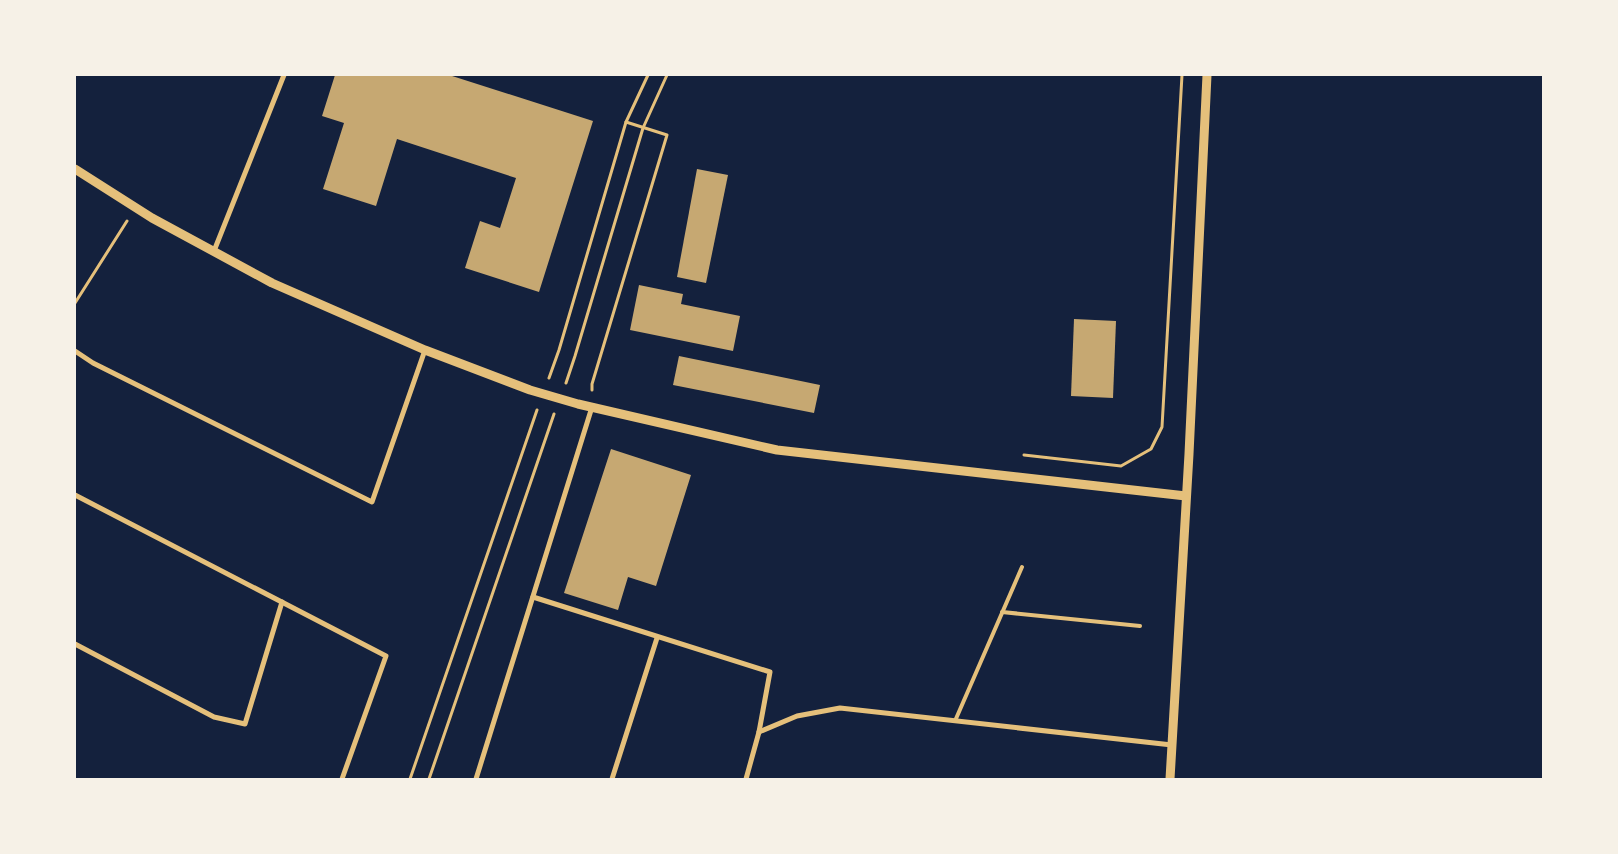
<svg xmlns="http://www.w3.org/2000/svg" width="1618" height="854" font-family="'DM Sans',sans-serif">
  <rect width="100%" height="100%" fill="#14213d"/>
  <g fill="#c6a872">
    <path d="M 335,75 L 449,75 L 593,121 L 539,292 L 465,268 L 480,221 L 500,228 L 516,178 L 397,139 L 376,206 L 323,189 L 344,123 L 322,116 Z"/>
    <path d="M 697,169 L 728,175 L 706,283 L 677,277 Z"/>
    <path d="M 639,285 L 683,294 L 681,304 L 740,316 L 733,351 L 630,330 Z"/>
    <path d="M 1074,319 L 1116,321 L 1113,398 L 1071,396 Z"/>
    <path d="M 679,356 L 820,385 L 814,413 L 673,385 Z"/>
    <path d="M 611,449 L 691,475 L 656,586 L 628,577 L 618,610 L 564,593 Z"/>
  </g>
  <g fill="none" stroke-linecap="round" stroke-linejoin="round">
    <g stroke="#e5c07b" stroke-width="3">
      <path d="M 75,303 L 127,221"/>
      <path d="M 549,378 L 559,350 L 626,122 L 648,75"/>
      <path d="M 566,383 L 575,356 L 643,128 L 667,75"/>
      <path d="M 592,390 L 592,384 L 667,135 L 626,122"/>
      <path d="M 1024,455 L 1121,466 L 1151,449 L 1162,427 L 1182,75"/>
      <path d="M 410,779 L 537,410"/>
      <path d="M 429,779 L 554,414"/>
    </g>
    <g stroke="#e5c07b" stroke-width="4">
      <path d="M 1002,612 L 1140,626"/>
      <path d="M 955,721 L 1022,567"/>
    </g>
    <g stroke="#e5c07b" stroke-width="5">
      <path d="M 214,251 L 284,75"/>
      <path d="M 75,351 L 93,363 L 372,502 L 425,350"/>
      <path d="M 75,495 L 386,656 L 342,779"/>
      <path d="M 533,597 L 770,672 L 759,732 L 746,779"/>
      <path d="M 75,644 L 214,717 L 245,724 L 282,602"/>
      <path d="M 759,732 L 797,716 L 840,708 L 1172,745"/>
      <path d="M 476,779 L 592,407"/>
      <path d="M 612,779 L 657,638"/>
    </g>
    <g stroke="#e5c07b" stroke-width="9">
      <path d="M 75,169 L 152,218 L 272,283 L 425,350 L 530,390 L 578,404 L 777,450 L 1186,496"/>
      <path d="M 1170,779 L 1189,454 L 1207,75"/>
    </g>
  </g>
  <rect width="1618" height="854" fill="none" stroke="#f6f1e7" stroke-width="152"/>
</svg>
